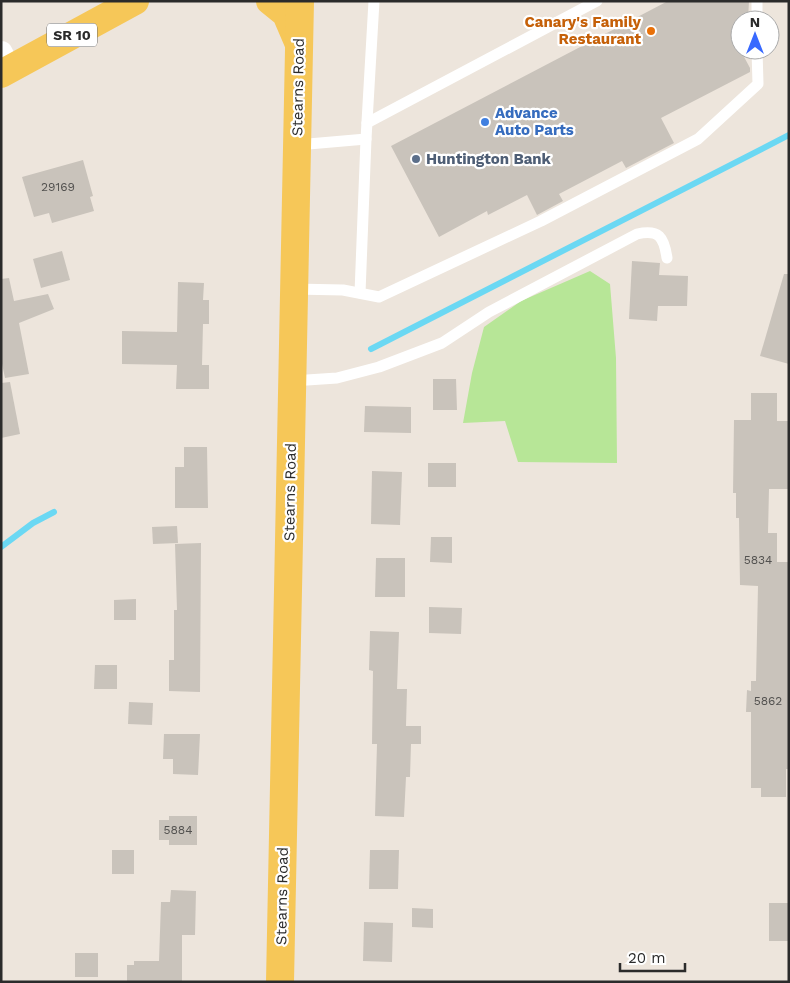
<svg xmlns="http://www.w3.org/2000/svg" width="790" height="983" font-family="'Work Sans',sans-serif">
  <rect width="100%" height="100%" fill="#ede5dc"/>
  <path fill="#b7e697" d="M 590,271 L 610,284 L 616,358 L 617,463 L 518,462 L 505,421 L 463,423 L 472,373 L 484,327 L 521,301 Z"/>
  <g fill="none" stroke-linecap="round" stroke-linejoin="round">
    <g stroke="#6bd8f3" stroke-width="6">
      <path d="M 371,349 L 789,135"/>
      <path d="M 1,547 L 33,523 L 54,512"/>
    </g>
  </g>
  <g fill="#c9c3bb">
    <path d="M 668,1 L 749,1 L 748,20 L 740,20 L 740,50 L 748,50 L 742,53 L 750,68 L 750,72 L 661,118 L 674,143 L 626,168 L 622,161 L 559,194 L 563,201 L 537,215 L 527,195 L 488,215 L 487,211 L 439,237 L 391,146 Z"/>
    <path d="M 83,160 L 93,196 L 90,197 L 94,211 L 52,223 L 49,213 L 34,217 L 22,177 Z"/>
    <path d="M 62,251 L 70,280 L 41,288 L 33,259 Z"/>
    <path d="M 632,261 L 660,263 L 659,275 L 688,276 L 687,306 L 658,306 L 657,321 L 629,319 Z"/>
    <path d="M 784,274 L 789,274 L 789,364 L 760,356 Z"/>
    <path d="M 9,278 L 14,301 L 48,294 L 54,309 L 19,323 L 29,374 L 5,378 L 1,359 L 1,279 Z"/>
    <path d="M 178,282 L 204,283 L 203,300 L 209,300 L 209,324 L 203,324 L 202,365 L 209,365 L 209,389 L 176,389 L 177,365 L 122,364 L 122,331 L 177,332 Z"/>
    <path d="M 433,379 L 456,379 L 457,410 L 433,410 Z"/>
    <path d="M 10,382 L 20,434 L 1,438 L 1,383 Z"/>
    <path d="M 751,393 L 777,393 L 777,421 L 788,421 L 789,489 L 769,489 L 768,533 L 777,533 L 777,562 L 789,562 L 789,769 L 786,769 L 786,797 L 761,797 L 761,788 L 751,788 L 751,712 L 746,712 L 747,690 L 751,691 L 751,681 L 756,681 L 758,586 L 740,585 L 739,518 L 736,518 L 736,493 L 733,493 L 734,420 L 751,420 Z"/>
    <path d="M 365,406 L 411,407 L 411,433 L 364,432 Z"/>
    <path d="M 184,447 L 207,447 L 208,508 L 175,508 L 175,467 L 184,467 Z"/>
    <rect x="428" y="463" width="28" height="24"/>
    <path d="M 372,471 L 402,472 L 400,525 L 371,524 Z"/>
    <path d="M 177,526 L 178,543 L 153,544 L 152,527 Z"/>
    <path d="M 431,537 L 452,537 L 452,563 L 430,562 Z"/>
    <path d="M 201,543 L 200,692 L 169,691 L 169,660 L 174,660 L 174,610 L 177,610 L 175,544 Z"/>
    <path d="M 376,558 L 405,558 L 405,597 L 375,597 Z"/>
    <path d="M 136,599 L 136,620 L 114,620 L 114,600 Z"/>
    <path d="M 429,607 L 462,608 L 461,634 L 429,633 Z"/>
    <path d="M 370,631 L 399,632 L 397,689 L 407,689 L 406,726 L 421,726 L 421,744 L 411,744 L 410,777 L 406,777 L 404,817 L 375,816 L 377,744 L 372,744 L 373,671 L 369,670 Z"/>
    <path d="M 95,665 L 117,665 L 117,689 L 94,689 Z"/>
    <path d="M 129,702 L 153,703 L 152,725 L 128,724 Z"/>
    <path d="M 164,734 L 200,734 L 198,775 L 173,774 L 173,759 L 163,759 Z"/>
    <path d="M 169,816 L 197,816 L 197,845 L 169,845 L 169,840 L 159,840 L 159,820 L 169,820 Z"/>
    <rect x="112" y="850" width="22" height="24"/>
    <path d="M 370,850 L 399,850 L 398,889 L 369,889 Z"/>
    <path d="M 171,890 L 196,891 L 195,935 L 182,935 L 182,982 L 127,982 L 127,965 L 134,965 L 134,961 L 159,961 L 161,902 L 170,902 Z"/>
    <rect x="769" y="903" width="20" height="38"/>
    <path d="M 412,908 L 433,909 L 433,928 L 412,927 Z"/>
    <path d="M 364,922 L 393,923 L 392,962 L 363,961 Z"/>
    <rect x="75" y="953" width="23" height="24"/>
  </g>
  <g fill="none" stroke-linecap="round" stroke-linejoin="round">
    <g stroke="#fff" stroke-width="11">
      <path d="M 757,1 L 757,20"/>
      <path d="M 367,123 L 597,1"/>
      <path d="M 297,145 L 366,139 L 374,1"/>
      <path d="M 294,289 L 343,290 L 379,297 L 541,221 L 698,139 L 758,84 L 757,50"/>
      <path d="M 360,293 L 366,139"/>
      <path d="M 292,381 L 337,378 L 379,367 L 442,343 L 489,312 L 637,234 C 659,229 664,237 667,258"/>
    </g>
    <path stroke="#fff" stroke-width="24" d="M 1,53 L 9,69"/>
    <g stroke="#f6c758" stroke-width="28">
      <path d="M 270,1 L 286,14 L 298,42"/>
      <path d="M 1,74 L 135,1"/>
      <path d="M 280,982 L 300,1"/>
    </g>
  </g>
  <circle fill="#e8710a" stroke="#fff" stroke-width="2" cx="651" cy="31" r="5"/>
  <circle fill="#3f7fe0" stroke="#fff" stroke-width="2" cx="485" cy="122" r="5"/>
  <circle fill="#5c6f8a" stroke="#fff" stroke-width="2" cx="416" cy="159" r="5"/>
  <g text-anchor="middle" stroke-width="4.5" stroke-linejoin="round" paint-order="stroke">
    <g font-size="12" fill="#52514f">
      <text x="58" y="191">29169</text>
      <text x="758" y="564">5834</text>
      <text x="768" y="705">5862</text>
      <text x="178" y="834">5884</text>
    </g>
    <rect fill="#fff" stroke="#6b6b6b" stroke-width="1" x="47" y="23.5" width="50" height="23" rx="4"/>
    <g font-size="14" font-weight="bold" fill="#2b2b2b">
      <text x="72" y="40">SR 10</text>
    </g>
    <g font-size="15" font-weight="bold" fill="#c56008" stroke="#fff" text-anchor="end">
      <text x="641" y="27">Canary's Family<tspan x="641" dy="17">Restaurant</tspan></text>
    </g>
    <g font-size="15" fill="#2b2b2b" stroke="#fff">
      <text transform="translate(298 87) rotate(-89)" y="5">Stearns Road</text>
      <text transform="translate(290 492) rotate(-89)" y="5">Stearns Road</text>
      <text transform="translate(282 896) rotate(-89)" y="5">Stearns Road</text>
    </g>
    <g font-size="15" font-weight="bold" fill="#366cbe" stroke="#fff" text-anchor="start">
      <text x="495" y="118">Advance<tspan x="495" dy="17">Auto Parts</tspan></text>
    </g>
    <g font-size="15" font-weight="bold" fill="#4e5e75" stroke="#fff" text-anchor="start">
      <text x="426" y="164">Huntington Bank</text>
    </g>
  </g>
  <rect width="790" height="983" fill="none" stroke="#2b2b2b" stroke-width="5"/>
  <g transform="translate(755 35)"><circle r="24" fill="#ffffff" stroke="#aaaaaa"/>
  <path d="M0-4L9 19L0 12L-9 19Z" fill="#3869ff"/>
  <text y="-8" font-size="14" font-weight="bold" text-anchor="middle" fill="#2b2b2b">N</text>
  </g>
  <path d="M620 963v8h65v-8" fill="none" stroke="#2b2b2b" stroke-width="2.5"/>
  <text x="628" y="963" font-size="15" fill="#2b2b2b" stroke="#ffffff" stroke-width="4" paint-order="stroke">20 m</text>
</svg>
